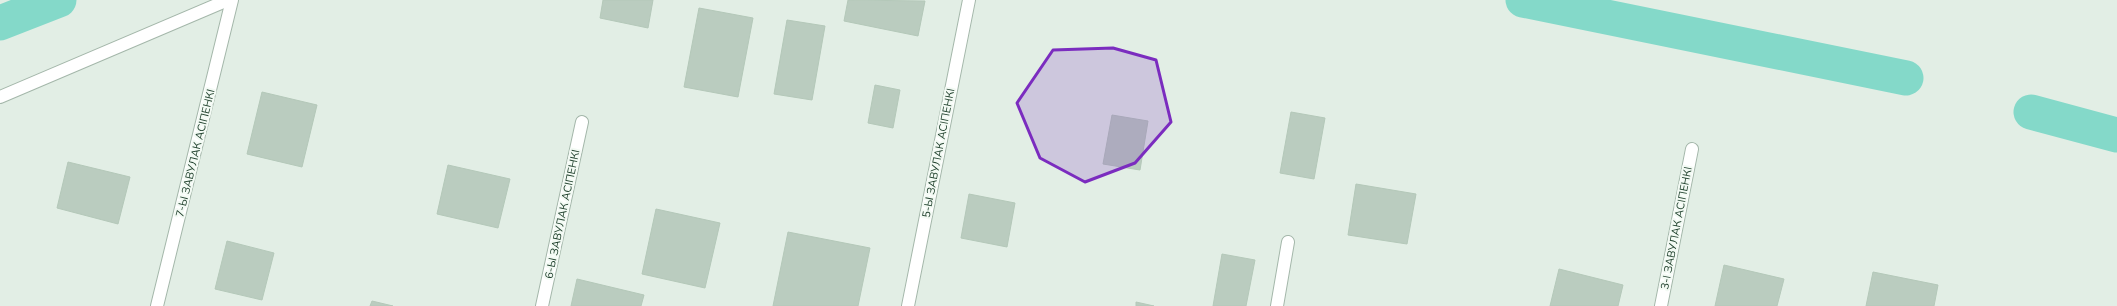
<svg xmlns="http://www.w3.org/2000/svg" width="2117" height="306" font-family="Mulish,sans-serif">
  <rect width="100%" height="100%" fill="#e2eee5"/>
  <g fill="none" stroke-linecap="round" stroke-linejoin="round">
    <g stroke="#84d9c9" stroke-width="35">
      <path d="M 1523,0 L 1906,78"/>
      <path d="M 0,23 L 59,0"/>
      <path d="M 2031,112 L 2117,135"/>
    </g>
  </g>
  <g fill="#baccbf" stroke="#b4c8b9">
    <path d="M 603,0 L 653,0 L 648,28 L 600,18 Z"/>
    <path d="M 848,0 L 925,1 L 918,36 L 844,21 Z"/>
    <path d="M 699,8 L 753,18 L 738,97 L 684,87 Z"/>
    <path d="M 787,20 L 825,26 L 812,100 L 774,94 Z"/>
    <path d="M 875,85 L 900,90 L 893,128 L 868,123 Z"/>
    <path d="M 262,92 L 317,105 L 302,167 L 247,154 Z"/>
    <path d="M 1291,112 L 1325,118 L 1314,179 L 1280,173 Z"/>
    <path d="M 1112,115 L 1148,121 L 1140,170 L 1103,164 Z"/>
    <path d="M 68,162 L 130,177 L 118,224 L 57,208 Z"/>
    <path d="M 448,165 L 510,179 L 498,228 L 437,214 Z"/>
    <path d="M 1356,184 L 1416,194 L 1407,244 L 1348,235 Z"/>
    <path d="M 969,194 L 1015,203 L 1007,247 L 961,238 Z"/>
    <path d="M 656,209 L 720,223 L 705,288 L 642,274 Z"/>
    <path d="M 788,232 L 870,248 L 858,306 L 773,306 Z"/>
    <path d="M 227,241 L 274,253 L 262,300 L 215,289 Z"/>
    <path d="M 1222,254 L 1255,260 L 1246,306 L 1213,306 Z"/>
    <path d="M 1724,265 L 1784,279 L 1777,306 L 1715,306 Z"/>
    <path d="M 1559,269 L 1623,285 L 1618,306 L 1550,306 Z"/>
    <path d="M 1873,272 L 1938,285 L 1934,306 L 1866,306 Z"/>
    <path d="M 577,279 L 644,295 L 641,306 L 571,306 Z"/>
    <path d="M 372,301 L 393,306 L 370,306 Z"/>
    <path d="M 1136,302 L 1154,306 L 1136,306 Z"/>
  </g>
  <g fill="none" stroke-linecap="round" stroke-linejoin="round">
    <g stroke="#a4b7aa" stroke-width="14">
      <g id="street">
        <path d="M 0,97 L 228,0"/>
        <path d="M 157,306 L 232,0"/>
        <path d="M 542,306 L 582,122"/>
        <path d="M 908,306 L 969,0"/>
        <path d="M 1277,306 L 1288,242"/>
        <path d="M 1661,306 L 1692,149"/>
      </g>
    </g>
    <use href="#street" stroke="#fff" stroke-width="12"/>
  </g>
  <path fill="#7b2cbf" fill-opacity="0.2" stroke="#7b2cbf" stroke-width="3" stroke-linejoin="round" d="M 1113,48 L 1156,60 L 1171,122 L 1135,163 L 1085,182 L 1040,158 L 1017,103 L 1053,50 Z"/>
  <g text-anchor="middle" stroke-width="4" stroke-linejoin="round" paint-order="stroke">
    <g font-size="11" fill="#20412d" stroke="#f3faf4">
      <text transform="translate(195 153) rotate(-76)" y="4">7-Ы ЗАВУЛАК АСІПЕНКІ</text>
      <text transform="translate(938 153) rotate(-79)" y="4">5-Ы ЗАВУЛАК АСІПЕНКІ</text>
      <text transform="translate(562 214) rotate(-78)" y="4">6-Ы ЗАВУЛАК АСІПЕНКІ</text>
      <text transform="translate(1676 228) rotate(-79)" y="4">3-І ЗАВУЛАК АСІПЕНКІ</text>
    </g>
  </g>
</svg>
